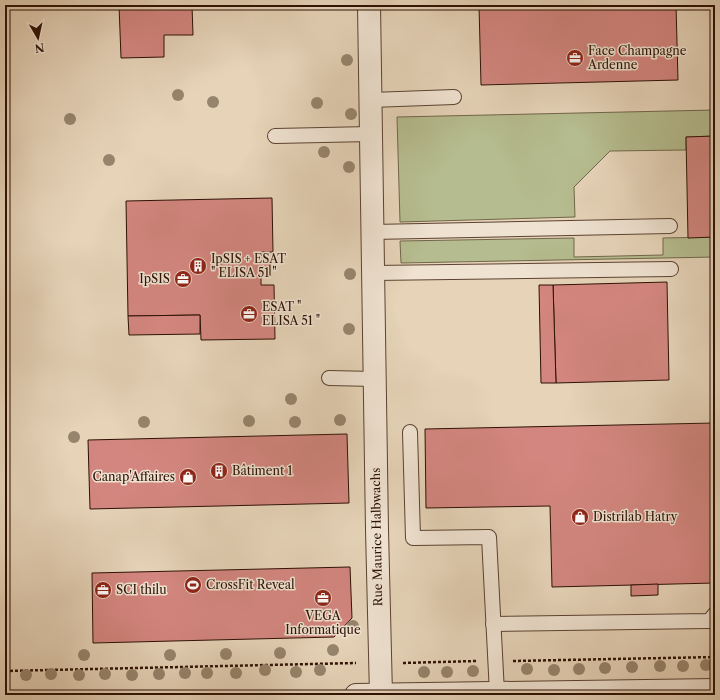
<svg xmlns="http://www.w3.org/2000/svg" width="720" height="700" font-family="'Libre Caslon Text',serif">
  <rect width="100%" height="100%" fill="#e6d3b8"/>
  <filter id="stains"><feTurbulence type="fractalNoise" baseFrequency=".005" numOctaves="4"/><feColorMatrix values="0 0 0 0 .2 0 0 0 0 .09 0 0 0 0 .02 0 0 0 .5 -.17"/></filter>
  <radialGradient id="worn" r=".72"><stop offset=".6" stop-color="#630" stop-opacity="0"/><stop offset="1" stop-color="#630" stop-opacity=".3"/></radialGradient>
  <g fill="#b5bc8f" stroke="#71664a">
    <path d="M 715,110 L 715,136 L 686,137 L 686,150 L 610,151 L 574,187 L 575,217 L 400,222 L 397,117 Z"/>
    <path d="M 715,237 L 715,257 L 401,263 L 400,241 L 574,238 L 574,257 L 663,255 L 663,238 Z"/>
  </g>
  <g fill="#d3867f" stroke="#2d1104">
    <path d="M 119,5 L 192,5 L 193,35 L 164,35 L 164,57 L 121,58 Z"/>
    <path d="M 479,5 L 676,5 L 678,80 L 481,85 Z"/>
    <path d="M 715,136 L 715,237 L 688,238 L 686,137 Z"/>
    <path d="M 272,198 L 273,252 L 261,252 L 261,261 L 270,261 L 270,276 L 261,276 L 261,285 L 274,285 L 275,339 L 201,340 L 200,315 L 128,316 L 126,201 Z"/>
    <path d="M 667,282 L 669,380 L 556,383 L 553,285 Z"/>
    <path d="M 539,285 L 553,285 L 556,383 L 541,383 Z"/>
    <path d="M 200,315 L 200,334 L 129,335 L 128,316 Z"/>
    <path d="M 715,423 L 715,583 L 552,587 L 550,506 L 426,508 L 425,429 Z"/>
    <path d="M 347,434 L 349,503 L 90,509 L 88,440 Z"/>
    <path d="M 350,567 L 352,618 L 334,637 L 93,643 L 92,573 Z"/>
    <path d="M 658,584 L 658,595 L 631,596 L 631,585 Z"/>
  </g>
  <g fill="none" stroke-linecap="round" stroke-linejoin="round">
    <g stroke="#5b4231" stroke-width="16">
      <g id="service">
        <path d="M 371,100 L 454,97"/>
        <path d="M 275,136 L 371,134"/>
        <path d="M 372,232 L 670,226"/>
        <path d="M 373,273 L 671,269"/>
        <path d="M 329,378 L 375,379"/>
        <path d="M 410,432 L 413,538 L 489,537 L 497,693"/>
        <path d="M 493,624 L 709,621 L 715,614"/>
      </g>
    </g>
    <g stroke="#5b4231" stroke-width="24">
      <g id="minor">
        <path d="M 369,5 L 377,530 L 381,695"/>
        <path d="M 356,695 L 715,690"/>
      </g>
    </g>
    <g stroke="#2d1104" stroke-width="2.5" stroke-dasharray="3 2" stroke-linecap="butt">
      <path d="M 513,661 L 715,657"/>
      <path d="M 403,663 L 476,661"/>
      <path d="M 5,671 L 356,663"/>
    </g>
    <use href="#service" stroke="#efe2d1" stroke-width="14"/>
    <use href="#minor" stroke="#efe2d1" stroke-width="22"/>
  </g>
  <g fill="#97846c">
    <circle cx="347" cy="60" r="6"/>
    <circle cx="178" cy="95" r="6"/>
    <circle cx="213" cy="102" r="6"/>
    <circle cx="317" cy="103" r="6"/>
    <circle cx="351" cy="114" r="6"/>
    <circle cx="70" cy="119" r="6"/>
    <circle cx="324" cy="152" r="6"/>
    <circle cx="109" cy="160" r="6"/>
    <circle cx="349" cy="167" r="6"/>
    <circle cx="350" cy="274" r="6"/>
    <circle cx="349" cy="329" r="6"/>
    <circle cx="291" cy="399" r="6"/>
    <circle cx="340" cy="420" r="6"/>
    <circle cx="249" cy="421" r="6"/>
    <circle cx="144" cy="422" r="6"/>
    <circle cx="295" cy="422" r="6"/>
    <circle cx="74" cy="437" r="6"/>
    <circle cx="353" cy="626" r="6"/>
    <circle cx="333" cy="650" r="6"/>
    <circle cx="280" cy="653" r="6"/>
    <circle cx="226" cy="654" r="6"/>
    <circle cx="84" cy="655" r="6"/>
    <circle cx="170" cy="655" r="6"/>
    <circle cx="706" cy="665" r="6"/>
    <circle cx="660" cy="666" r="6"/>
    <circle cx="683" cy="666" r="6"/>
    <circle cx="632" cy="667" r="6"/>
    <circle cx="605" cy="668" r="6"/>
    <circle cx="527" cy="669" r="6"/>
    <circle cx="579" cy="669" r="6"/>
    <circle cx="265" cy="670" r="6"/>
    <circle cx="320" cy="670" r="6"/>
    <circle cx="554" cy="670" r="6"/>
    <circle cx="473" cy="671" r="6"/>
    <circle cx="296" cy="672" r="6"/>
    <circle cx="424" cy="672" r="6"/>
    <circle cx="447" cy="672" r="6"/>
    <circle cx="185" cy="673" r="6"/>
    <circle cx="207" cy="673" r="6"/>
    <circle cx="236" cy="673" r="6"/>
    <circle cx="51" cy="674" r="6"/>
    <circle cx="105" cy="674" r="6"/>
    <circle cx="159" cy="674" r="6"/>
    <circle cx="26" cy="675" r="6"/>
    <circle cx="79" cy="675" r="6"/>
    <circle cx="132" cy="675" r="6"/>
  </g>
  <defs>
    <g id="office-disc" transform="scale(0.9)"><circle r="9.5" fill="#8f2418" stroke="#efe2d1"/><path d="M-6-3h4V-5.5h4V-3h4V5H-6ZM-1-4.5V-3h2v-1.5ZM-6 0V1H6V0Z" fill="#fff"/></g>
    <g id="building-disc" transform="scale(0.9)"><circle r="9.5" fill="#8f2418" stroke="#efe2d1"/><path d="M-4-6H4V6H1V3H-1V6H-4ZM-2.5-4.3h1.7v1.8h-1.7ZM.8-4.3h1.7v1.8H.8ZM-2.5-1h1.7V.8h-1.7ZM.8-1h1.7V.8H.8Z" fill="#fff"/></g>
    <g id="shop-disc" transform="scale(0.9)"><circle r="9.5" fill="#8f2418" stroke="#efe2d1"/><path d="M-5-2.5h2.3a2.7 3.5 0 0 1 5.4 0H5L5.5 6h-11ZM-1.5-2.5h3a1.5 2.3 0 0 0-3 0Z" fill="#fff"/></g>
    <g id="stadium-disc" transform="scale(0.9)"><circle r="9.5" fill="#8f2418" stroke="#efe2d1"/><path d="M0-5a6.5 5 0 1 0 0 10a6.5 5 0 1 0 0-10ZM-3.5-1.8h7v3.6h-7Z" fill="#fff"/></g>
  </defs>
  <g fill-rule="evenodd">
    <use href="#office-disc" x="575" y="58"/>
    <use href="#building-disc" x="198" y="266"/>
    <use href="#office-disc" x="183" y="279"/>
    <use href="#office-disc" x="249" y="314"/>
    <use href="#building-disc" x="219" y="471"/>
    <use href="#shop-disc" x="188" y="477"/>
    <use href="#shop-disc" x="580" y="517"/>
    <use href="#stadium-disc" x="193" y="585"/>
    <use href="#office-disc" x="103" y="590"/>
    <use href="#office-disc" x="323" y="598"/>
  </g>
  <g text-anchor="middle" stroke-width="3" stroke-linejoin="round" paint-order="stroke">
    <g font-size="12" fill="#2d1104" stroke="#efe2d1" text-anchor="start">
      <text x="588" y="55">Face Champagne<tspan x="588" dy="14">Ardenne</tspan></text>
      <text x="211" y="263">IpSIS + ESAT<tspan x="211" dy="14">" ELISA 51 "</tspan></text>
      <text x="170" y="283" text-anchor="end">IpSIS</text>
      <text x="262" y="311">ESAT "<tspan x="262" dy="14">ELISA 51 "</tspan></text>
      <text x="232" y="475">Bâtiment 1</text>
      <text x="175" y="481" text-anchor="end">Canap'Affaires</text>
      <text x="593" y="521">Distrilab Hatry</text>
      <text x="206" y="589">CrossFit Reveal</text>
      <text x="116" y="594">SCI thilu</text>
      <text x="323" y="620" text-anchor="middle">VEGA<tspan x="323" dy="14">Informatique</tspan></text>
    </g>
    <g font-size="12" fill="#2d1104" stroke="#efe2d1">
      <text transform="translate(377 537) rotate(-91)" y="4">Rue Maurice Halbwachs</text>
    </g>
  </g>
  <rect width="720" height="700" fill="none" stroke="#e6d3b8" stroke-width="20"/>
  <rect x="6" y="6" width="708" height="688" fill="none" stroke="#2d1104" stroke-width="2"/>
  <rect x="10" y="10" width="700" height="680" fill="none" stroke="#2d1104"/>
  <g transform="translate(38 38) rotate(171)" stroke="#efe2d1" stroke-width="3" paint-order="stroke">
  <path d="M0-3L7 15L0 10L-7 15Z" fill="#2d1104"/>
  <text y="-6" font-size="11" font-weight="bold" text-anchor="middle" fill="#2d1104">N</text>
  </g>
  <rect width="100%" height="100%" filter="url(#stains)"/>
  <rect width="100%" height="100%" fill="url(#worn)"/>
</svg>
